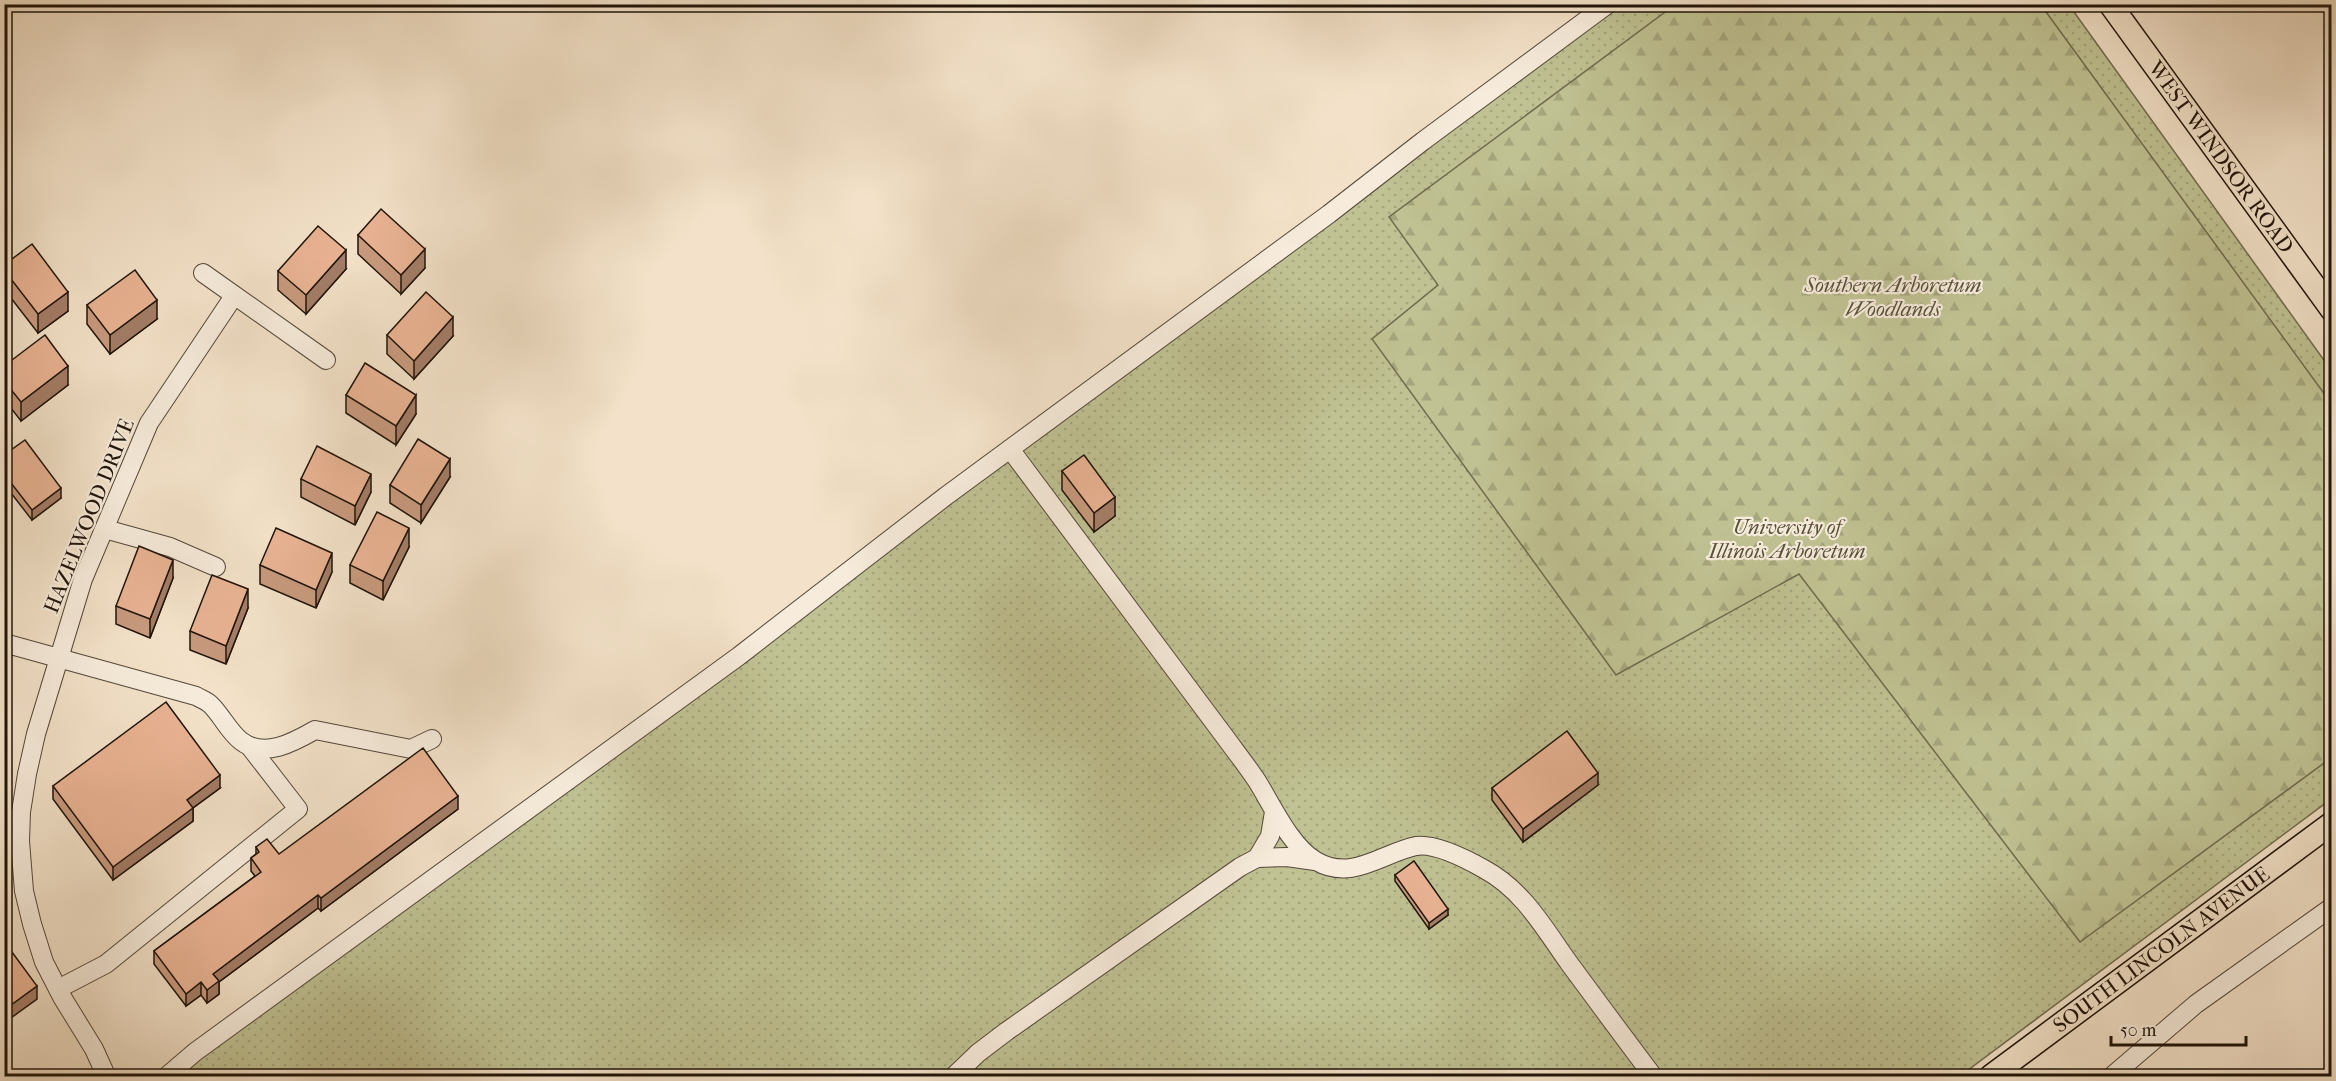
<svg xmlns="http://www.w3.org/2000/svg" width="2336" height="1081" font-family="'IM FELL French Canon',serif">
  <defs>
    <pattern id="grass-dots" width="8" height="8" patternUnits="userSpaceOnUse" patternTransform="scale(1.5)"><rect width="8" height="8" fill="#c0c293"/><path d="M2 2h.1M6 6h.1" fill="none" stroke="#a5a67d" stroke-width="1.8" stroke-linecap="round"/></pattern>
    <pattern id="forest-firs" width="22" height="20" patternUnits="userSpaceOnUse" patternTransform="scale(1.5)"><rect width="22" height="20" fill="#c0c293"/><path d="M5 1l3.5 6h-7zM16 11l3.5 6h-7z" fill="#a5a67d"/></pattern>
  </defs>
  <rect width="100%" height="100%" fill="#f3e2c9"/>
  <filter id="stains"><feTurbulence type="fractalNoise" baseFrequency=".00333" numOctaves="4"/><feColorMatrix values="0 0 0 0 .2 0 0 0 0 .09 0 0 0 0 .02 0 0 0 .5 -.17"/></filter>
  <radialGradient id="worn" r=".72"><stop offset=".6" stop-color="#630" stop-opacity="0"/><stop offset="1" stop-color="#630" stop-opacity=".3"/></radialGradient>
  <path fill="url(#grass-dots)" stroke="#706b4e" stroke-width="1.5" d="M 1609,5 L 2069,5 L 2331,370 L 2331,799 L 1960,1076 L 156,1076 L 739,656 Z"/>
  <path fill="url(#forest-firs)" stroke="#706b4e" stroke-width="1.5" d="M 1676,4 L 2041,5 L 2331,403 L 2331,758 L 2080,942 L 1799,574 L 1616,675 L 1372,339 L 1438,285 L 1389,217 Z"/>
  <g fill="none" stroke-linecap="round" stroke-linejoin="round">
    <g stroke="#54483a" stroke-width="20">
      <g id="minor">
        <path d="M 203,273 L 326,360"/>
        <path d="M 1010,449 L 1225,737 C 1236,752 1247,766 1257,781 C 1272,805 1291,847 1316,861 C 1352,882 1382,853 1416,846 C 1435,843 1468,860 1484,869 C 1523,890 1544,928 1569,963 C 1597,1001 1625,1039 1653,1076"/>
        <path d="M 105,529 L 170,547 L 216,567"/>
        <path d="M 4,643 L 196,696 C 201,699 207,701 211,705 C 222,716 229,732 241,741 C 264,759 294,742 315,730 L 411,749 L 432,739"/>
        <path d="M 1257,858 L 1287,857 L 1315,861"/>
        <path d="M 58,989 L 106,964 L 298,809 L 250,747"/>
        <path d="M 104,1076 L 104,1071 L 94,1049 L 62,997 L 44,962 L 32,924 L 24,891 L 20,841 L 21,812 L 27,774 L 36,734 L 83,579 L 149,423 L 234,296"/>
        <path d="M 167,1076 L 195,1052 L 739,656 L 946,496 L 1329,214 L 1423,141 L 1608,4"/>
        <path d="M 954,1076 L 978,1053 L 1007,1031 L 1240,867 L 1257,858 L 1270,836 L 1274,812"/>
        <path d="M 2112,1076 L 2196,1004 L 2332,907"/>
      </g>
    </g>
    <g stroke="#1f140a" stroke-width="25">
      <g id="major">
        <path id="s1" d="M 2110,4 L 2332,310"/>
        <path id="s2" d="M 1991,1076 L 2332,823"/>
      </g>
    </g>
    <use href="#minor" stroke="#f7ecdc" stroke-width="18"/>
    <use href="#major" stroke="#f3e2c9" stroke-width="22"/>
  </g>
  <g fill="#c89a7e" stroke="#1f140a" stroke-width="1.5">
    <path d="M 358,235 L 425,268 L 401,294 L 358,254 Z"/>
    <path d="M 4,265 L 68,311 L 38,333 L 4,289 Z"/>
    <path d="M 346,269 L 306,314 L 278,290 L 278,271 Z"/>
    <path d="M 87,305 L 157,319 L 110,354 L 87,324 Z"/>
    <path d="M 387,335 L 453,336 L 414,379 L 387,354 Z"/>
    <path d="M 4,366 L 68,385 L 21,421 L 4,399 Z"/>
    <path d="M 346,395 L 416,414 L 396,445 L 346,413 Z"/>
    <path d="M 4,455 L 61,498 L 32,520 L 4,484 Z"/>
    <path d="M 1062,471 L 1115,516 L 1094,532 L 1062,490 Z"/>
    <path d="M 450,477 L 421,523 L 390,503 L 390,485 Z"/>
    <path d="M 301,479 L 371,492 L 355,525 L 301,497 Z"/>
    <path d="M 409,547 L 383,600 L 350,583 L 350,565 Z"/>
    <path d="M 260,565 L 332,572 L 316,608 L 260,584 Z"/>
    <path d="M 173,578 L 150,638 L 116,624 L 116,606 Z"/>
    <path d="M 248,608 L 226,664 L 190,650 L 190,631 Z"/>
    <path d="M 1598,785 L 1523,842 L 1492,800 L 1492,788 Z"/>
    <path d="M 53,786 L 220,788 L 193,808 L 193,821 L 113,880 L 53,799 Z"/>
    <path d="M 458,809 L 321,911 L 318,908 L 219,982 L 219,994 L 207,1003 L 201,995 L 186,1006 L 154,964 L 154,951 L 255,876 L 251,871 L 251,858 L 256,854 L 256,847 L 279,854 Z"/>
    <path d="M 1395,875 L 1448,915 L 1429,929 L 1395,881 Z"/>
  </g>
  <g fill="#a37d67" stroke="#1f140a" stroke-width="1.5">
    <path d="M 425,249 L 425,268 L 401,294 L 401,275 Z"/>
    <path d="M 346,250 L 346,269 L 306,314 L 306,295 Z"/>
    <path d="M 68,292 L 68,311 L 38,333 L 38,314 Z"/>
    <path d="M 157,300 L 157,319 L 110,354 L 110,335 Z"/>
    <path d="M 453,317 L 453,336 L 414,379 L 414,361 Z"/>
    <path d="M 68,366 L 68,385 L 21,421 L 21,402 Z"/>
    <path d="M 416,395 L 416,414 L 396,445 L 396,426 Z"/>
    <path d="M 450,459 L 450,477 L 421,523 L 421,505 Z"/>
    <path d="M 371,474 L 371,492 L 355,525 L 355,506 Z"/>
    <path d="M 61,488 L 61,498 L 32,520 L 32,510 Z"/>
    <path d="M 1115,497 L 1115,516 L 1094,532 L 1094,513 Z"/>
    <path d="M 409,528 L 409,547 L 383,600 L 383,581 Z"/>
    <path d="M 332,553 L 332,572 L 316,608 L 316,590 Z"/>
    <path d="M 173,560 L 173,578 L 150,638 L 150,619 Z"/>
    <path d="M 248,589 L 248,608 L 226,664 L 226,646 Z"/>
    <path d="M 1598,773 L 1598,785 L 1523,842 L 1523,829 Z"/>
    <path d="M 220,775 L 220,788 L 193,808 L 193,821 L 113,880 L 113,867 L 187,800 Z"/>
    <path d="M 458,796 L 458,809 L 321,911 L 321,898 Z"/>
    <path d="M 318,895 L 318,908 L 219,982 L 219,994 L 207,1003 L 207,990 L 213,974 Z"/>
    <path d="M 1448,909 L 1448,915 L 1429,929 L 1429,923 Z"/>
    <path d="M 201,982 L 201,995 L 186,1006 L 186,994 Z"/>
    <path d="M 37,986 L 37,999 L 4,1023 L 4,1010 Z"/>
  </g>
  <g fill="#e9b393" stroke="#1f140a" stroke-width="1.5">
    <path d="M 381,209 L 425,249 L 401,275 L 358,235 Z"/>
    <path d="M 318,226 L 346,250 L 306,295 L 278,271 Z"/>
    <path d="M 32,244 L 68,292 L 38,314 L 4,270 L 4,265 Z"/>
    <path d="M 135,270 L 157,300 L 110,335 L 87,305 Z"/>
    <path d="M 426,292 L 453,317 L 414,361 L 387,335 Z"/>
    <path d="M 45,335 L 68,366 L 21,402 L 4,381 L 4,366 Z"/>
    <path d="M 365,363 L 416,395 L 396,426 L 346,395 Z"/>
    <path d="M 418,439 L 450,459 L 421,505 L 390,485 Z"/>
    <path d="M 25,440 L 61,488 L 32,510 L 4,474 L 4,455 Z"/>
    <path d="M 317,446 L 371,474 L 355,506 L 301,479 Z"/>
    <path d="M 1084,455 L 1115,497 L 1094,513 L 1062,471 Z"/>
    <path d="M 377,512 L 409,528 L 383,581 L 350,565 Z"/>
    <path d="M 276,528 L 332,553 L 316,590 L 260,565 Z"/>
    <path d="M 139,546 L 173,560 L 150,619 L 116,606 Z"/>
    <path d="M 212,575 L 248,589 L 226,646 L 190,631 Z"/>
    <path d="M 166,702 L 220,775 L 187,800 L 193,808 L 113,867 L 53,786 Z"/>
    <path d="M 1567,731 L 1598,773 L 1523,829 L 1492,788 Z"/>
    <path d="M 423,748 L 458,796 L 321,898 L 318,895 L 213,974 L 219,981 L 207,990 L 201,982 L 186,994 L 154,951 L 261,872 L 251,858 L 259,852 L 256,847 L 267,839 L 279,854 Z"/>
    <path d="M 1414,861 L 1448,909 L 1429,923 L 1395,875 Z"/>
    <path d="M 9,948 L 37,986 L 4,1010 L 4,952 Z"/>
  </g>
  <g text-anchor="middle" stroke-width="4.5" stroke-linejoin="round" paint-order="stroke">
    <g font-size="21" fill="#1f140a" stroke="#f7ecdc">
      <text dy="7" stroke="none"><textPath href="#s1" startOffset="189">WEST WINDSOR ROAD</textPath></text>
      <text transform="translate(89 516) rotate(-68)" y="7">HAZELWOOD DRIVE</text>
      <text dy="7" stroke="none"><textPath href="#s2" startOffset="212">SOUTH LINCOLN AVENUE</textPath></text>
    </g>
    <g font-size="21" font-style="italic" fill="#57513a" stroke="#f7ecdc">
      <text x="1893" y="292">Southern Arboretum<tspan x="1893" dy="24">Woodlands</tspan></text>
      <text x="1787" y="534">University of<tspan x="1787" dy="24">Illinois Arboretum</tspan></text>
    </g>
  </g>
  <rect width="2336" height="1081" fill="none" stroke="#f3e2c9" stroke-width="24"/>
  <rect x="6" y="6" width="2324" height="1069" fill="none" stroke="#1f140a" stroke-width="3"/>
  <rect x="12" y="12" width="2312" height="1057" fill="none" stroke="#1f140a" stroke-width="1.5"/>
  <path d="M2111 1036v9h135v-9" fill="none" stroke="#1f140a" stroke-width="3"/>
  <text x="2120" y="1036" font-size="18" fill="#1f140a" stroke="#f7ecdc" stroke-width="4.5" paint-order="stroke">50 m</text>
  <rect width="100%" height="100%" filter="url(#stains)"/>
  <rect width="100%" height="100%" fill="url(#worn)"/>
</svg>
